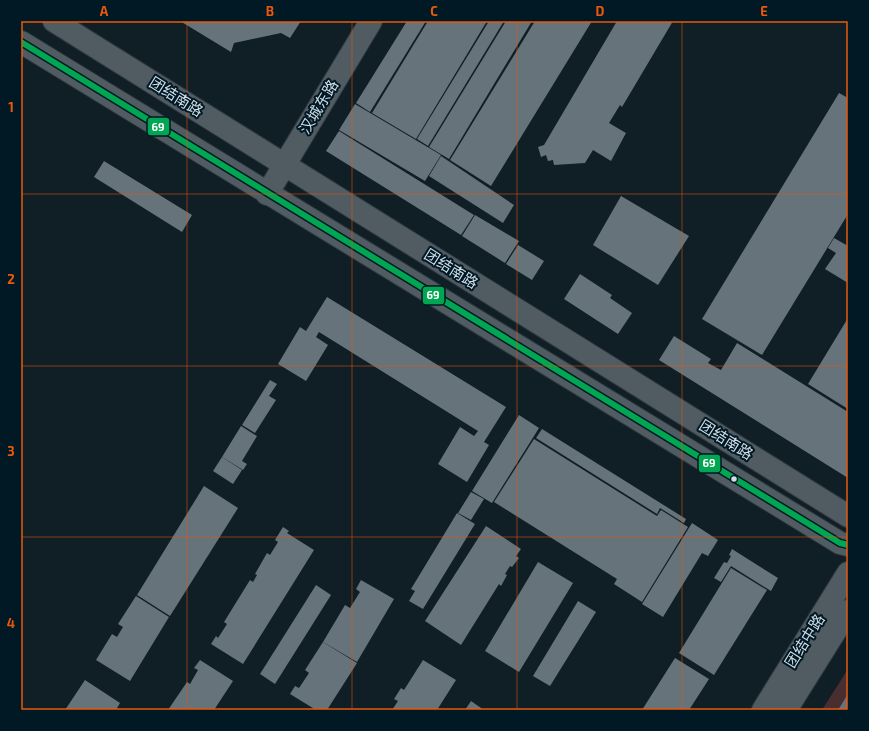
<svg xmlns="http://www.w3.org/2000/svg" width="869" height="731" font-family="'Exo 2','Noto Sans SC',sans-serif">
  <rect width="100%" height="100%" fill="#101e26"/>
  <path fill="#492e2f" d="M 848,669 L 848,710 L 822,710 Z"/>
  <g fill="#67737a">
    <path d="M 180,21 L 301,21 L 290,38 L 281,33 L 234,43 L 231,52 Z"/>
    <path d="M 407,21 L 426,21 L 370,112 L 356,103 Z"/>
    <path d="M 428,21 L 487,21 L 416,139 L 372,113 Z"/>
    <path d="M 489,21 L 504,21 L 428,146 L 417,139 Z"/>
    <path d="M 506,21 L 532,21 L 449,159 L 429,147 Z"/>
    <path d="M 535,21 L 592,21 L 491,186 L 450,160 Z"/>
    <path d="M 617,21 L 673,21 L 622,107 L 620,105 L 609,123 L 626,133 L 611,161 L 593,150 L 585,163 L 554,165 L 553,160 L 548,161 L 546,155 L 541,157 L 538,147 L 544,145 Z"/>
    <path d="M 839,93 L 848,98 L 848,214 L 762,355 L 702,319 Z"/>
    <path d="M 355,104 L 441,155 L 425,181 L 339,130 Z"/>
    <path d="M 339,131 L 474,215 L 461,235 L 326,151 Z"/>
    <path d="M 441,156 L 514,205 L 503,223 L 429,176 Z"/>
    <path d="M 104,161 L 192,215 L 182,232 L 94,177 Z"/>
    <path d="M 621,196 L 689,236 L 658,285 L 593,245 Z"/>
    <path d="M 475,215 L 519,241 L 505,263 L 462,236 Z"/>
    <path d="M 834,238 L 848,246 L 848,283 L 825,269 L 836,253 L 828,248 Z"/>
    <path d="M 518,245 L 544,261 L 532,280 L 506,264 Z"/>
    <path d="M 580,274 L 612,295 L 610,298 L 632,313 L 618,334 L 564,299 Z"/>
    <path d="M 327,297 L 506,407 L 484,442 L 489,445 L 467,482 L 438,464 L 460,427 L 474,436 L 478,431 L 319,332 L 316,337 L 328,345 L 306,381 L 278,364 L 300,327 L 306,331 Z"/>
    <path d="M 848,318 L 848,409 L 808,384 Z"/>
    <path d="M 674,336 L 711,359 L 708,363 L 721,370 L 737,343 L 848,412 L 848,478 L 659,360 Z"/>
    <path d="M 270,380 L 277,384 L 269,396 L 276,400 L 255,433 L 242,425 Z"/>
    <path d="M 519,415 L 539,428 L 492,503 L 472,491 Z"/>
    <path d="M 241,426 L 257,436 L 242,461 L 247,464 L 243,470 L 222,457 Z"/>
    <path d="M 542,429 L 686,519 L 684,523 L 660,508 L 657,514 L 536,438 Z"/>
    <path d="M 534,439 L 657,516 L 661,510 L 688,527 L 642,602 L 614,584 L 617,579 L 494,502 Z"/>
    <path d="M 222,457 L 242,470 L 233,484 L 213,471 Z"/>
    <path d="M 204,486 L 238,508 L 170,616 L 137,595 Z"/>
    <path d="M 471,492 L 484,499 L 471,520 L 458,513 Z"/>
    <path d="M 457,513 L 475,524 L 423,609 L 409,601 L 415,591 L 411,589 Z"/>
    <path d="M 692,523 L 718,540 L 708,556 L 702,553 L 663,617 L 642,604 Z"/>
    <path d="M 486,526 L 521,549 L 516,556 L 519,558 L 512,567 L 510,566 L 505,574 L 507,575 L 501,586 L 499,584 L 461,645 L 425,621 Z"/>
    <path d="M 283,527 L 289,531 L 287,533 L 314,550 L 243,664 L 211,644 L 216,636 L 218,638 L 227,624 L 224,622 L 250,580 L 253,582 L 257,575 L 255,574 L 267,553 L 270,555 L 278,542 L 275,540 Z"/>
    <path d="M 732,549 L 778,578 L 771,591 L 731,566 L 721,582 L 714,578 L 724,562 L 727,563 L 731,556 L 729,555 Z"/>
    <path d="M 538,562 L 573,583 L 519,672 L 485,651 Z"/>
    <path d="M 731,568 L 767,590 L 714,675 L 679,653 Z"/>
    <path d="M 361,580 L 394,599 L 357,662 L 323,642 L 345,605 L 350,608 L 360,592 L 356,589 Z"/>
    <path d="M 316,585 L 331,595 L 275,684 L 260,674 Z"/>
    <path d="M 136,596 L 169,617 L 130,681 L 96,660 L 112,634 L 117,637 L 123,627 L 118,624 Z"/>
    <path d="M 578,601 L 596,612 L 550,686 L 533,676 Z"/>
    <path d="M 323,642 L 357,663 L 327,710 L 316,710 L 290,694 L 295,686 L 299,688 L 309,673 L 305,670 Z"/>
    <path d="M 675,658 L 709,679 L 689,710 L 642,710 Z"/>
    <path d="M 200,660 L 233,681 L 214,710 L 168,710 L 187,682 L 190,684 L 198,670 L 194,668 Z"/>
    <path d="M 423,660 L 456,680 L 437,710 L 392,710 L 398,701 L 394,699 L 401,688 L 404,690 Z"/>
    <path d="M 85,680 L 120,703 L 116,710 L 65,710 Z"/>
    <path d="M 848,694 L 848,710 L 838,710 Z"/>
    <path d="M 471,701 L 484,710 L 465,710 Z"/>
  </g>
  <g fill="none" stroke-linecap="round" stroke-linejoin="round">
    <g stroke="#2e383f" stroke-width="24">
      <g id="minor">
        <path d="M 54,21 L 848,516"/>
        <path d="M 21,42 C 293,210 566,377 840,543 L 848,545"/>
        <path d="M 267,194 L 371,21"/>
        <path d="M 763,710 L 848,573"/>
        <path d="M 786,710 L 848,611"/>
      </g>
    </g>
    <use href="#minor" stroke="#515b62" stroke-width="22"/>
    <g stroke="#001925" stroke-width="9">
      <path id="bus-1" d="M 21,42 C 293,210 566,377 840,543 L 848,545"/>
    </g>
    <use href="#bus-1" stroke="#00a651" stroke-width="6"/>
  </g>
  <path fill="none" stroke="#e8590c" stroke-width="1" stroke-opacity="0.55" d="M 187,21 L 187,710M 352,21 L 352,710M 517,21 L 517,710M 682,21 L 682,710M 21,194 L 848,194M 21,366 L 848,366M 21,537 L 848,537"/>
  <circle fill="#cedde6" stroke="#001925" stroke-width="1.5" cx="734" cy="479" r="3.5"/>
  <g text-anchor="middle" stroke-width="4" stroke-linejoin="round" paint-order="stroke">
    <g font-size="15" fill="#cedde6" stroke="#001925">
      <text transform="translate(176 97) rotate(32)" y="5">团结南路</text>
      <text transform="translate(319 107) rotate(-59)" y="5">汉城东路</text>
      <text transform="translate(451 269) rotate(32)" y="5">团结南路</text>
      <text transform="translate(726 440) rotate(32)" y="5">团结南路</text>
      <text transform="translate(805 641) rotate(-58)" y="5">团结中路</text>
    </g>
  </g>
  <g stroke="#001925" stroke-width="1.5">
    <rect x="147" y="117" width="23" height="19" rx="4" fill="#00a651"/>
    <rect x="422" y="286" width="23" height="19" rx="4" fill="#00a651"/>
    <rect x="698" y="454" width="23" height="19" rx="4" fill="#00a651"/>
  </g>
  <g font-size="11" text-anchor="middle" font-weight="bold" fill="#fff">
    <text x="158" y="131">69</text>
    <text x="433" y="299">69</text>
    <text x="709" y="467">69</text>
  </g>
  <rect width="869" height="731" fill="none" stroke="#001925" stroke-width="44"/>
  <rect x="22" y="22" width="825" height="687" fill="none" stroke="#e8590c" stroke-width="1.5"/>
  <g font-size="13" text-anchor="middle" font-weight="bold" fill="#e8590c">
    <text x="104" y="16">A</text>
    <text x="270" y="16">B</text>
    <text x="434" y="16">C</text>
    <text x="600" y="16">D</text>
    <text x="764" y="16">E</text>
    <text x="11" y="112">1</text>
    <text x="11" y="284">2</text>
    <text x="11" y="456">3</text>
    <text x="11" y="628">4</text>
  </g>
</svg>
